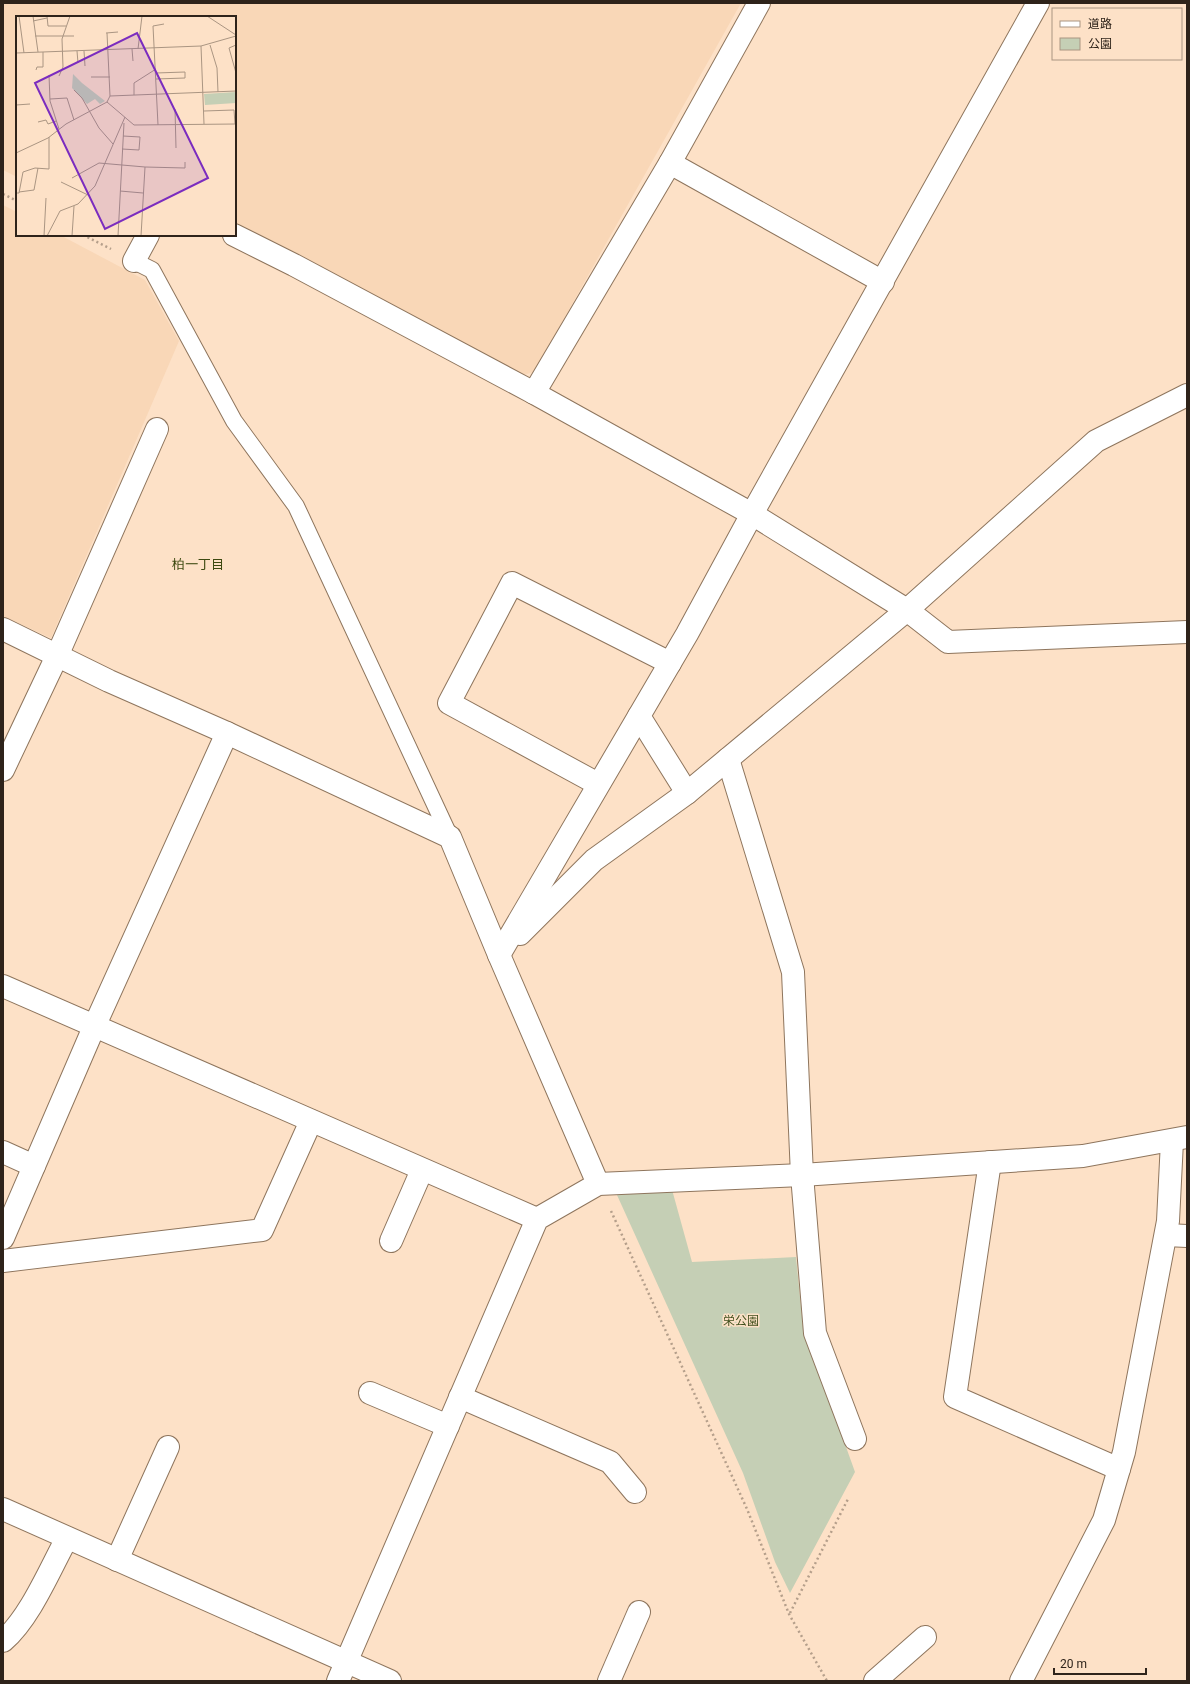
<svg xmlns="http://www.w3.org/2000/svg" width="1190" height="1684" font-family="Roboto,'Noto Sans JP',sans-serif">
  <rect width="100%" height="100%" fill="#fde1c7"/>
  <g fill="#f9d7b7">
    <path d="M 3,3 L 741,3 L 534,372 L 523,375 L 235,228 L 235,17 L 17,17 L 17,177 L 3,170 Z"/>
    <path d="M 3,205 L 17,212 L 17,235 L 60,235 L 145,280 L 179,341 L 51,638 L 3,616 Z"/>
  </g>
  <path fill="#c5cfb5" d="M 671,1186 L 692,1262 L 796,1257 L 803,1327 L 855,1472 L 790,1593 L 775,1562 L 743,1473 L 617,1195 Z"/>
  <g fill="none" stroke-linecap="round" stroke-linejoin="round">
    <g stroke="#8e755d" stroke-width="18">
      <path id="service" d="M 134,261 L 152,270 L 234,421 L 296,506 L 450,837"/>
    </g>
    <g stroke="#8e755d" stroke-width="24">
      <g id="minor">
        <path d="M 759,3 L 670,163 L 534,393 L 752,514 L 907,610 L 948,642 L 1187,632"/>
        <path d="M 670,163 L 883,282"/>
        <path d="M 234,235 L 294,265 L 534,393"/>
        <path d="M 134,261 L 148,235"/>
        <path d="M 3,629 L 109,681 L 227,733 L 450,837 L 499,955 L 598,1184"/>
        <path d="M 639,716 L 687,793"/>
        <path d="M 728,759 L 793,972 L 802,1175 L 815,1333 L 855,1439"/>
        <path d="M 3,770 L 57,656 L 157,429"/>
        <path d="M 598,784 L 449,703 L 512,583 L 670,663"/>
        <path d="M 520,934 L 594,860 L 687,793 L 907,610 L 1096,441 L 1187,395"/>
        <path d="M 499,955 L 687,634 L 752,514 L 1038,3"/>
        <path d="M 3,986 L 537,1219"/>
        <path d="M 3,1152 L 34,1166"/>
        <path d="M 990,1162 L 955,1397 L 1119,1469"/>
        <path d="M 1166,1235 L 1187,1236"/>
        <path d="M 3,1238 L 94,1027 L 227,733"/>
        <path d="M 391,1241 L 422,1170"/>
        <path d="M 3,1261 L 262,1230 L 311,1121"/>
        <path d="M 370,1393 L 448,1426"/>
        <path d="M 460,1397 L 610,1462 L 635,1492"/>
        <path d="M 3,1509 L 390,1681"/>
        <path d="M 117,1560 L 168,1447"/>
        <path d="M 3,1641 C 30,1618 50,1569 67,1538"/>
        <path d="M 338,1681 L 537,1219 L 598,1184 L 802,1175 L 1083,1156 L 1187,1137"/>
        <path d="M 609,1681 L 639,1612"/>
        <path d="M 875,1681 L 925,1637"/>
        <path d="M 1021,1681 L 1104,1520 L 1124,1452 L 1168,1221 L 1172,1141"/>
      </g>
    </g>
    <g stroke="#b59f8b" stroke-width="2.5" stroke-dasharray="2 3" stroke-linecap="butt">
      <path d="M 3,194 L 17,201"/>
      <path d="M 83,235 L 111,249"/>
      <path d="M 611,1211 L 747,1509 L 789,1614 L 827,1681"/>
      <path d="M 790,1613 L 848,1499"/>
    </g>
    <use href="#service" stroke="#fff" stroke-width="16"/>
    <use href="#minor" stroke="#fff" stroke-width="22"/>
  </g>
  <g text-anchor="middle" stroke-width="3" stroke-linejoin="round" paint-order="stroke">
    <g font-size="12" fill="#41501d" stroke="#fde1c7">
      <text x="741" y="1325">栄公園</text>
    </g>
    <g font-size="13" fill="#3d4910" stroke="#fde1c7">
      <text x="198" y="569">柏一丁目</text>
    </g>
  </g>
  <g transform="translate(16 16)">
    <rect width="220" height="220" fill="#fde1c7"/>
    <path d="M 57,58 L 66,67 L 89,85 L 84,88 L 79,83 L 71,88 L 56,72 ZM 220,76 L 220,87 L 189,89 L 188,78 Z" fill="#c5cfb5"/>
    <path fill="none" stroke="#aa9582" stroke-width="1" d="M 3,0 L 8,37M 17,0 L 22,36M 31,0 L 32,10 L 50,10M 191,0 L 220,19M 17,5 L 31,2M 90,17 L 102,16M 19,20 L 58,20M 194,29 L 201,52 L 202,76M 220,29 L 213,32 L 220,57M 185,30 L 188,108M 116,33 L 117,45M 122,33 L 126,0M 61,35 L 62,47M 68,35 L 69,50M 0,37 L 185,30 L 220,20M 20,54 L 21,51 L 27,51 L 27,36M 140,57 L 169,56 L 169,62 L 140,63M 33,59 L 34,85 L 43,113M 43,60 L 47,51 L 46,23 L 54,0M 75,61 L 94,61M 58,74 L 66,82 L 83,112 L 97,128M 118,79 L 118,67 L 140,53M 94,80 L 220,75M 34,83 L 51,82 L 58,104M 91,86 L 118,109 L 220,108M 0,89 L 14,88M 159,93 L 160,132M 188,95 L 218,94 L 219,108M 22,106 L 30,104 L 32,108 L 40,105M 142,109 L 137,10 L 148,8M 106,133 L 123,134 L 124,121 L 107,120M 0,137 L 32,122 L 50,108 L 91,86 L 94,80 L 91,17M 129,151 L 169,152 L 169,146M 56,162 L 83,147 L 129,151 L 125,220M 45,166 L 72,179M 104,175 L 127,177M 3,176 L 18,174 L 22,152M 0,177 L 3,177 L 7,156 L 19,152 L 33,153 L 33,121M 28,220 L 30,182M 31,220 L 44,195 L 62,188 L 79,170 L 109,101M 56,220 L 58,190M 102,220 L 108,107"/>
    <path fill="#7b2cbf" fill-opacity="0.15" stroke="#7b2cbf" stroke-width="2" d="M 121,17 L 192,162 L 89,213 L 19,67 Z"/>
    <rect width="220" height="220" fill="none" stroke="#2e231a" stroke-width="2"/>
  </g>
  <rect width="1190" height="1684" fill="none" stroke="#2e231a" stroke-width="8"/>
  <rect x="1052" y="8" width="130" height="52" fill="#fde1c7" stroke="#aa9582"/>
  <rect x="1060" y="21" width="20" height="6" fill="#ffffff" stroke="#aa9582"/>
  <text x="1088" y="28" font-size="12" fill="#2e231a">道路</text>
  <rect x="1060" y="38" width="20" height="12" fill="#c5cfb5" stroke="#aa9582"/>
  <text x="1088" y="48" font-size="12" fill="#2e231a">公園</text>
  <path d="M1054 1668v6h92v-6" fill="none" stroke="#2e231a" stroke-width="2"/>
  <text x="1060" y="1668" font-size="12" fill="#2e231a" stroke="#fde1c7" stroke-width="3" paint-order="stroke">20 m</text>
</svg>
